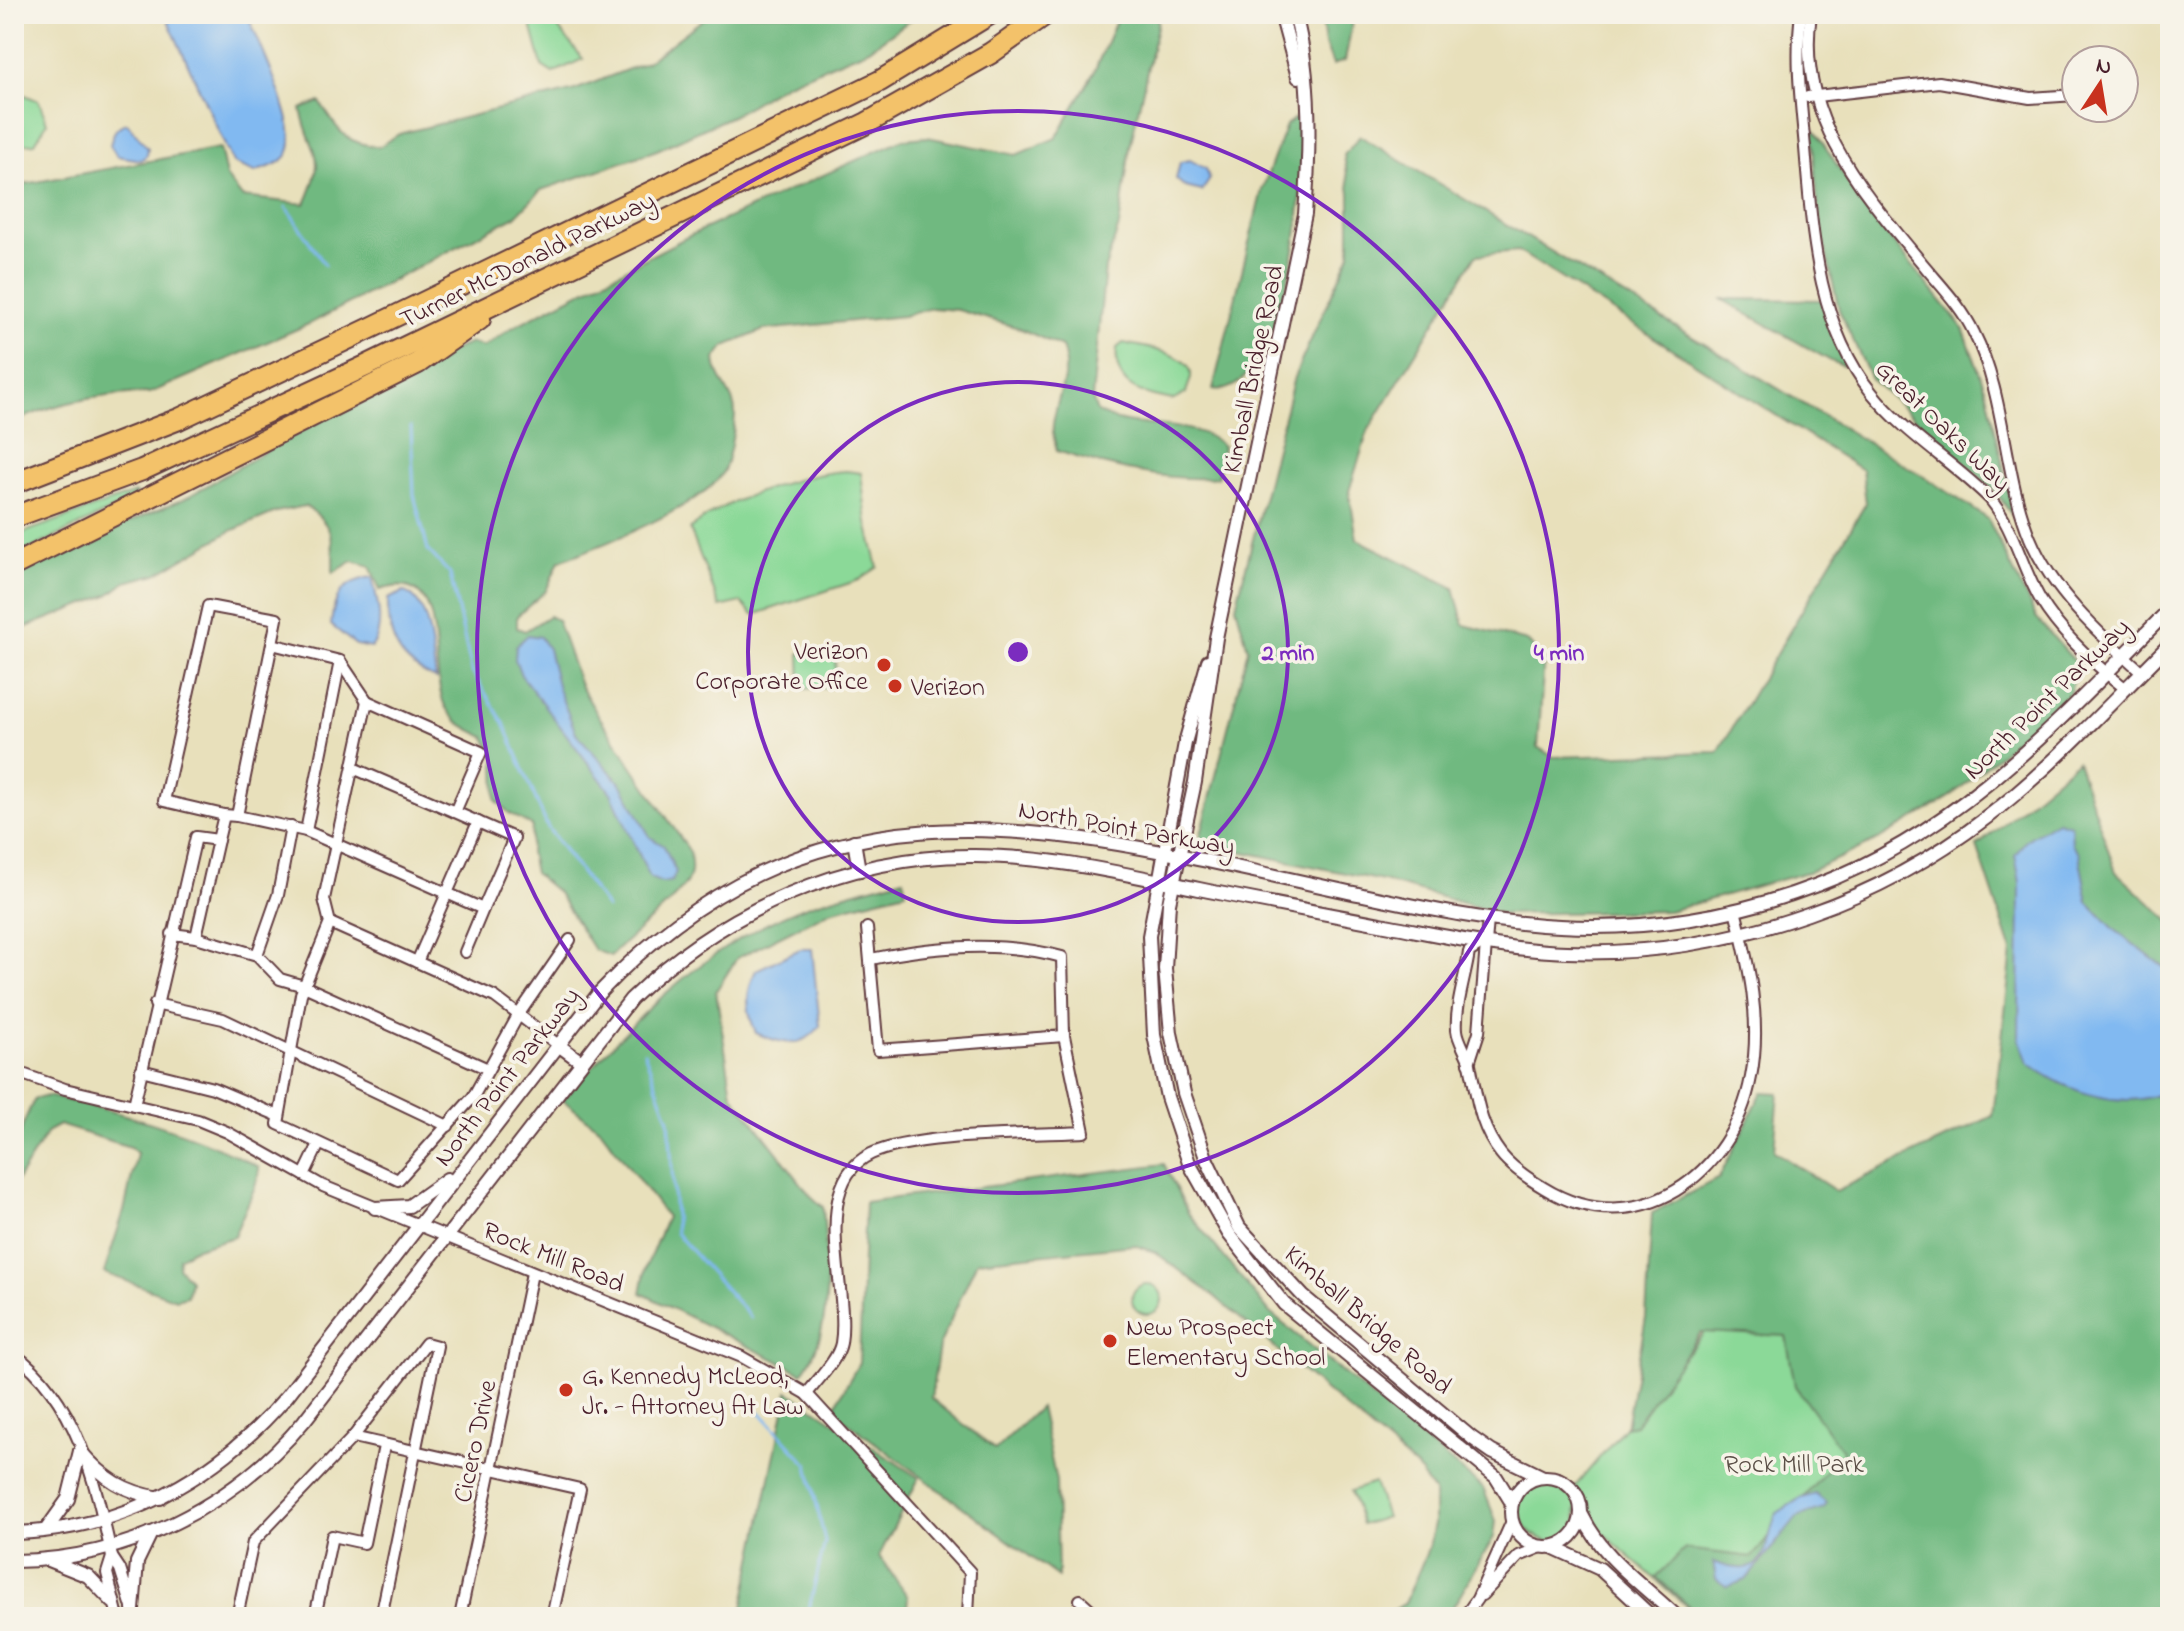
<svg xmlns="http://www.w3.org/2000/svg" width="2184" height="1631" font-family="'Indie Flower',sans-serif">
  <rect width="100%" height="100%" fill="#f7f3e8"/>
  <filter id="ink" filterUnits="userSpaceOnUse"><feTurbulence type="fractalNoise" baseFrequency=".0125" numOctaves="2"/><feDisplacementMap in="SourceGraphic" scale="16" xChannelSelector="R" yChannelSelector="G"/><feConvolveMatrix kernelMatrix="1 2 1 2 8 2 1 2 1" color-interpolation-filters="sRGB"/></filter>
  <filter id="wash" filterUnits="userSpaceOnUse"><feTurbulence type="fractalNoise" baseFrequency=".006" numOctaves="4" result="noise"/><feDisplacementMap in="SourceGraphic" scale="32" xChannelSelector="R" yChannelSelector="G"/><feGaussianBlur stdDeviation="1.8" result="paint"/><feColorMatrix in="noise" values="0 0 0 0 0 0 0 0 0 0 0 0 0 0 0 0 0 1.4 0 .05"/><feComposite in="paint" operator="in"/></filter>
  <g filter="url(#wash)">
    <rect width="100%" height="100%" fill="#e8e0bb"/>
    <g fill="#8bd998" stroke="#6a7c62" stroke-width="2">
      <path d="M 548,15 L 583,59 L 553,73 L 542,66 L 529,17 Z"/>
      <path d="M 25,95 L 39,101 L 47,123 L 35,143 L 14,145 L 14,96 Z"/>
      <path d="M 1123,343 C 1139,346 1191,353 1191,374 C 1192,379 1187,387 1186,393 L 1174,400 C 1140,394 1113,388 1117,348 Z"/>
      <path d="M 846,471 L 861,473 L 867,523 L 878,567 L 859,580 L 753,615 L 741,602 L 720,607 L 690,529 C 722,500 803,474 846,471 Z"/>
      <path d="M 135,493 L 138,497 L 14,557 L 14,536 Z"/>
      <path d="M 835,652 L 836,687 L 801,689 L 800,653 Z"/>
      <circle cx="1147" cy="1299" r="15"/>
      <path d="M 1752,1285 L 1994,1617 L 1699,1617 L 1576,1510 L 1577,1521 L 1566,1540 C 1539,1546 1521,1530 1517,1503 L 1525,1489 L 1545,1484 L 1568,1495 L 1729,1303 Z"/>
      <path d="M 1374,1483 L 1386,1517 L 1362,1525 L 1351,1491 Z"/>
    </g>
    <g fill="#70b980" stroke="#5d6c56" stroke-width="2" fill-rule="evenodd">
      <path d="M 710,14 L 919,14 L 869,49 L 785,84 L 734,115 L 657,150 L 541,190 L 516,216 L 311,323 L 150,393 C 106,394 52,402 14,423 L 14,186 L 220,148 L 226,176 L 242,197 L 305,204 C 329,150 311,158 301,109 L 320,102 C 339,131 343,143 379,147 L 399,134 L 575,90 L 647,62 Z"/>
      <path d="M 1119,14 L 1155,14 L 1158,22 L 1130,147 L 1119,226 L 1105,268 L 1092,398 L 1097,412 C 1136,434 1189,415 1223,446 L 1218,477 C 1171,483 1103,466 1057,451 C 1055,442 1052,433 1053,425 C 1056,399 1072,372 1062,347 L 1019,328 L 958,310 L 932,308 L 903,316 L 764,330 L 725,346 L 715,359 C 716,381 736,394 735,415 C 734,431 730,455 724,470 C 709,504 596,548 559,561 L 546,591 L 517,616 L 517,628 L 525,631 L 549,616 L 557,620 L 580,685 L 596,712 L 690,852 C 690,860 693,869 690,876 C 678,901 632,933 611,956 L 594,950 L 558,893 L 534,873 L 530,853 L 532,826 L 509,813 L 496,800 L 495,758 L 485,737 C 469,729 456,724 446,708 C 426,673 454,565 380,590 L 370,566 L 353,561 L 333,573 C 334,542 334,523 305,506 L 276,512 L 231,531 L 156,574 L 126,582 L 108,595 L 14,632 L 14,576 L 79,543 L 184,499 L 336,410 L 447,352 L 472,343 L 483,347 L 513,327 L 693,234 L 903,139 L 927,137 L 1016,155 L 1056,138 L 1094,72 Z"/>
      <path d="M 1321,14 L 1354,14 L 1345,61 L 1333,65 L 1325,44 Z"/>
      <path d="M 1295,118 L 1301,122 C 1305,180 1300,232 1286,288 C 1282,301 1281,317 1274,329 C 1272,335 1267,339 1264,345 C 1255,365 1240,394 1213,389 L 1262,190 L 1286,125 Z"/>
      <path d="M 1815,131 L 1863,205 L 1963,328 L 1987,393 L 2015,520 L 1996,492 L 1871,379 L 1839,310 L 1819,221 L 1812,132 Z"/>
      <path d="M 1360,136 L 1936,484 L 1988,519 L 2037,619 L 2079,666 L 2069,695 L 1950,797 L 1878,840 L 1811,871 L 1669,911 L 1502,914 L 1383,881 L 1206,844 L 1200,838 L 1248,649 L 1236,606 L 1294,377 L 1350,254 L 1350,193 L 1344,155 ZM 1518,251 L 1862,470 L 1866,503 L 1718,752 L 1553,757 L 1538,747 L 1544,659 L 1527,641 L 1464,625 L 1454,588 L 1357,539 L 1349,491 L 1368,431 L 1476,255 Z"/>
      <path d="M 1721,299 L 1822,300 L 1846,361 L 1843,366 L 1833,362 Z"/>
      <path d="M 2077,761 L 2116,872 L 2170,921 L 2170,1617 L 1701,1617 L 1656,1577 L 1685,1549 L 1752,1557 L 1843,1452 L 1795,1386 L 1786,1336 L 1701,1332 L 1635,1425 L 1626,1427 L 1646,1318 L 1652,1213 L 1719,1178 L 1762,1092 L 1779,1093 L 1774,1151 L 1836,1191 L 1993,1116 L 2012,951 L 1977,846 Z"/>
      <path d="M 903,878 L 906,892 L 830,911 L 737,958 L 716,991 L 732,1094 L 811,1196 L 823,1207 C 826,1258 836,1330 802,1373 L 641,1293 L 646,1267 L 667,1217 L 601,1130 L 563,1100 C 632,1021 698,951 797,910 C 831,896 868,889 903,878 Z"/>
      <path d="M 48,1096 C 121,1112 193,1132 259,1167 C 260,1182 240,1219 234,1237 L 193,1249 L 179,1258 L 178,1267 L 190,1280 L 187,1296 L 176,1299 L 104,1273 L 124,1211 L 136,1158 L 137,1153 L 130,1147 L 59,1125 L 48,1131 L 14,1185 C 14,1155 19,1126 35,1099 Z"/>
      <path d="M 1164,1164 L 1188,1213 L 1270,1313 L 1483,1488 L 1496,1521 L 1494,1537 L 1447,1617 L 1383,1617 L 1405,1603 L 1429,1547 L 1434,1524 L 1434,1493 L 1417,1468 L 1214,1296 L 1155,1252 L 1134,1245 L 977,1261 L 939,1346 L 931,1398 L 995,1450 L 1040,1407 L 1056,1481 L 1058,1577 L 832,1411 L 859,1363 L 865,1202 Z"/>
      <path d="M 788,1391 L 919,1478 L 879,1556 L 908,1597 L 906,1617 L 741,1617 Z"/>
    </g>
    <g fill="#81b9f1" stroke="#666c8e" stroke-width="2">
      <path d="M 165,14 L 247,14 C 258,41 298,123 290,149 C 286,164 267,167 255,172 L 233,163 Z"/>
      <path d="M 127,123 L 148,148 L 147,155 L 141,160 L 117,156 L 110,145 C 113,134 115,126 127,123 Z"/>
      <path d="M 1190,160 L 1206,169 L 1210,179 L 1202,191 L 1185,187 L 1176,179 L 1180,162 Z"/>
      <path d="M 372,577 C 377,599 386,629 371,648 L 356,645 L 331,625 C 334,595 342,582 372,577 Z"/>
      <path d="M 404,592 C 431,600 432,655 436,679 C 399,664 387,639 388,599 Z"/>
      <path d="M 528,635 L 540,637 L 548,649 L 558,689 L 576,733 L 622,785 L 650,837 L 664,846 L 676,872 L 672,881 L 662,883 L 650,878 L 611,793 L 521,675 L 515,659 L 516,646 Z"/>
      <path d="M 2057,821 L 2071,825 L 2072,845 L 2079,854 L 2088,902 L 2115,930 L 2170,972 L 2170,1090 C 2125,1113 2066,1092 2028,1063 L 2019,1038 L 2020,883 L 2015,855 L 2026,840 Z"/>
      <path d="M 800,949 L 812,949 L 820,1026 C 802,1050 781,1044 756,1033 C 746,1010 745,994 756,970 Z"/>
      <path d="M 1815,1494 L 1827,1503 L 1824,1508 L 1797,1517 L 1746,1580 L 1727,1587 L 1716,1579 L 1713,1562 C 1768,1582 1763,1552 1776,1514 L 1799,1499 Z"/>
    </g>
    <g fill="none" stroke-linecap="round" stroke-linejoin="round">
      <g stroke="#81b9f1" stroke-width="3">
        <path d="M 286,207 L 325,265"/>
        <path d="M 411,427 L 414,495 L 428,550 L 450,574 L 472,672 L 504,723 L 548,828 L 607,908"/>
        <path d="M 644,1052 L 669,1120 L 676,1233 L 751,1318"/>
        <path d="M 760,1412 L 808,1465 L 825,1542 L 807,1617"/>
      </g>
    </g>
  </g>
  <g filter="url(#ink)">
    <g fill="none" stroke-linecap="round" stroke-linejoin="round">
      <g stroke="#623c41" stroke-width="14">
        <g id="minor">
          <path d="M 1801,14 C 1795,59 1801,103 1805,148 C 1812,231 1817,325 1872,393 C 1905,434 1953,462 1990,499 C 2014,528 2021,566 2040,599 C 2061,634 2094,664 2126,689"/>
          <path d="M 1811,14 C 1795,119 1865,194 1927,269 C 1944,289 1963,309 1974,333 C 2006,396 2003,473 2030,538 C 2052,591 2099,634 2142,672"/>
          <path d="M 1808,97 L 1939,82 L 2030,98 L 2076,95"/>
          <path d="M 272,644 L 340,661 L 367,701"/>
          <path d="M 353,768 L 455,812 L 481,752 L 367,701 L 324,899 L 330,923 L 495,997 L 557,1044"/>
          <path d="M 237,816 L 306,831 L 340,661"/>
          <path d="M 306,831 L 483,909 L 514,838 L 455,812"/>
          <path d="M 218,840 L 224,815 L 164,801 L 208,606 L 277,619 L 237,816 L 224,815"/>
          <path d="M 330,923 L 301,994 L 278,1124 L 398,1180 L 473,1097 L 519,1014 L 570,940"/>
          <path d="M 867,928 L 878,1050 L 1064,1036"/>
          <path d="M 172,934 L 196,937"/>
          <path d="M 1483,943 L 1469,952 C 1466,975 1455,1006 1457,1030 C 1458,1041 1467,1053 1470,1064 C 1477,1097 1479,1126 1501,1154 C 1512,1168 1529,1179 1544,1188 C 1637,1245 1733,1175 1751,1077 C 1762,1021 1749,965 1735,910"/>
          <path d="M 465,952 L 483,909"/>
          <path d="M 257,955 L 278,895 L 291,827"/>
          <path d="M 417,962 L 478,822"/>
          <path d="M 155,1004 L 223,1019 L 448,1126"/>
          <path d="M 1469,1063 L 1479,1032 L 1488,919"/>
          <path d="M 141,1070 L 213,1088 L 279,1116"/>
          <path d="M 14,1071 L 65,1089 L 198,1120 L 227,1132 L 323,1186 L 742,1357 L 807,1394 L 970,1572 L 968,1617"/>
          <path d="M 134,1105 L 196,837 L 218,840 L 196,937 L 257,955 L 280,979 L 304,986 L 488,1069"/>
          <path d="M 304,1175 L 319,1144"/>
          <path d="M 14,1354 C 77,1398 96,1486 112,1557 L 120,1569 L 135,1617"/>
          <path d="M 807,1394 C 817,1380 838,1360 841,1343 C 850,1289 808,1184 871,1154 C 915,1133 1031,1135 1084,1132 L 1064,1036 L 1062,957 C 1000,940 933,946 871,959"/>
          <path d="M 353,1437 L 580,1489 L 552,1617"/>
          <path d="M 112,1557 L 107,1573 L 118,1617"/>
          <path d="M 1482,1595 L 1519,1556 L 1541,1547"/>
          <path d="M 1080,1600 L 1099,1617"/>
          <path d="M 237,1617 L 253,1542 L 353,1437 L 426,1343 L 437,1346 L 381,1617"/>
          <path d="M 315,1617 L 332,1536 L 364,1543 L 384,1446"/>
          <path d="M 460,1617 L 532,1273"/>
          <path d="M 1464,1617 L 1477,1599 L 1512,1521"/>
        </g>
      </g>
      <g stroke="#623c41" stroke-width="16">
        <g id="tertiary">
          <path d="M 1281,14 L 1298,77"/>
          <path d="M 1295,14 C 1312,78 1310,149 1305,214 L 1216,638 L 1195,782 L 1169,903 L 1165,969 L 1171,1033 L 1184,1093 L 1206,1158 L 1239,1227 L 1303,1296 L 1472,1438 L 1492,1452 L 1543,1477"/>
          <path d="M 1208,661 L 1185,743 L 1149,936 L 1154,1035 L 1167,1097 L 1189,1163 L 1229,1234 L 1284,1304 L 1496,1477 L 1512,1503"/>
          <path d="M 854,841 L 859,870"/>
          <path d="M 557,1044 L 580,1061"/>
          <path d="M 375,1208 L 409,1206 L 447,1179"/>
          <path d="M 80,1451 C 104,1479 124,1492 160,1498"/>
          <circle cx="1546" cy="1512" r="35"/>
          <path d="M 1582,1515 C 1603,1559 1643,1584 1677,1617"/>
          <path d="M 46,1530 L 68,1499 L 80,1451"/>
          <path d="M 14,1533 C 123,1530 217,1478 287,1396 L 599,993 C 830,749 1077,835 1363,895 C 1428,909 1494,923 1560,926 C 1647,931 1736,916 1817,885 C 1963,830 2062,717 2170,609"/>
          <path d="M 1552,1547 L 1600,1569 L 1652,1617"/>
          <path d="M 48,1560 L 88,1576 L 113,1602"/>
          <path d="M 14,1561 C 126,1560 233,1507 304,1421 L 631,999 C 722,911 846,855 974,856 C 1049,856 1125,874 1199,889 C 1263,902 1327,914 1391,926 C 1449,937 1507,950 1566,952 C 1648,955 1731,941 1808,914 C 1972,857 2052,762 2170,644"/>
          <path d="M 133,1610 L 137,1562 L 151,1533"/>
        </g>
      </g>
      <g stroke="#623c41" stroke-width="24">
        <g id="motorway">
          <path d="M 14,483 L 179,419 L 373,327 L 880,81 L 990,14"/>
          <path d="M 14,517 L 142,470 L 366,366 L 867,123 L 991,53 L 1046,14"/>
          <path d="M 14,565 L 418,363 L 480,319"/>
        </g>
      </g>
      <use href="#minor" stroke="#fff" stroke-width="10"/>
      <use href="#tertiary" stroke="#fff" stroke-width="12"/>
      <use href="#motorway" stroke="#f3c26a" stroke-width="20"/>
    </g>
  </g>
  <g fill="none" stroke="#7b2cbf" stroke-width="4">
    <circle cx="1018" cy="652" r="270"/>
    <circle cx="1018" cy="652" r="541"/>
  </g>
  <g fill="#c8321e" stroke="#f7f3e8" stroke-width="3">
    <circle cx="884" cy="665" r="8"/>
    <circle cx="895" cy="686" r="8"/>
    <circle cx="1110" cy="1341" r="8"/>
    <circle cx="566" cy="1390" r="8"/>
  </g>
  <g text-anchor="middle" stroke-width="7" stroke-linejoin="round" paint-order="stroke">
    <g font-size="26" fill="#4a1f2b" stroke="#f7f3e8">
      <text transform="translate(527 259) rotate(-26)" y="9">Turner McDonald Parkway</text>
      <text transform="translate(1252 369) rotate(-78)" y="9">Kimball Bridge Road</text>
      <text transform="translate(1944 425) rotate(44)" y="9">Great Oaks Way</text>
      <text transform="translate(2046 698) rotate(-44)" y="9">North Point Parkway</text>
      <text transform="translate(1127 827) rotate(10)" y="9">North Point Parkway</text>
      <text transform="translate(506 1076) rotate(-52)" y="9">North Point Parkway</text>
      <text transform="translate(554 1256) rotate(22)" y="9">Rock Mill Road</text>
      <text transform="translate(1369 1319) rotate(41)" y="9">Kimball Bridge Road</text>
      <text transform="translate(474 1441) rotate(-78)" y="9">Cicero Drive</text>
    </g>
    <g font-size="26" fill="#4a1f2b" stroke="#f7f3e8" text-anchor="start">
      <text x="868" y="659" text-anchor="end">Verizon<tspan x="868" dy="30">Corporate Office</tspan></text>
      <text x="911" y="695">Verizon</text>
      <text x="1126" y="1335">New Prospect<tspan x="1126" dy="30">Elementary School</tspan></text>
      <text x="582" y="1384">G. Kennedy McLeod,<tspan x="582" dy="30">Jr. - Attorney At Law</tspan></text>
    </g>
    <g font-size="26" fill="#5a4e46" stroke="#f7f3e8">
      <text x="1794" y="1472">Rock Mill Park</text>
    </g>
  </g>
  <circle cx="1018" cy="652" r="12" fill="#7b2cbf" stroke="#f7f3e8" stroke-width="4"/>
  <g font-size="24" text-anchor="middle" font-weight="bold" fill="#7b2cbf" stroke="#f7f3e8" stroke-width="7" stroke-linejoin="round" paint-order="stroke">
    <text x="1288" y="660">2 min</text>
    <text x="1559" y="660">4 min</text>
  </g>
  <rect width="2184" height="1631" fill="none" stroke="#f7f3e8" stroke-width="48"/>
  <g transform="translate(2100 84) rotate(12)"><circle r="38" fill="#f7f3e8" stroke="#b29e9c" stroke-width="2"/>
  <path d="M0-6L14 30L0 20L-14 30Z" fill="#c8321e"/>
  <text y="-12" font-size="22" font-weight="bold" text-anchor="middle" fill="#4a1f2b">N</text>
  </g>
</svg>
